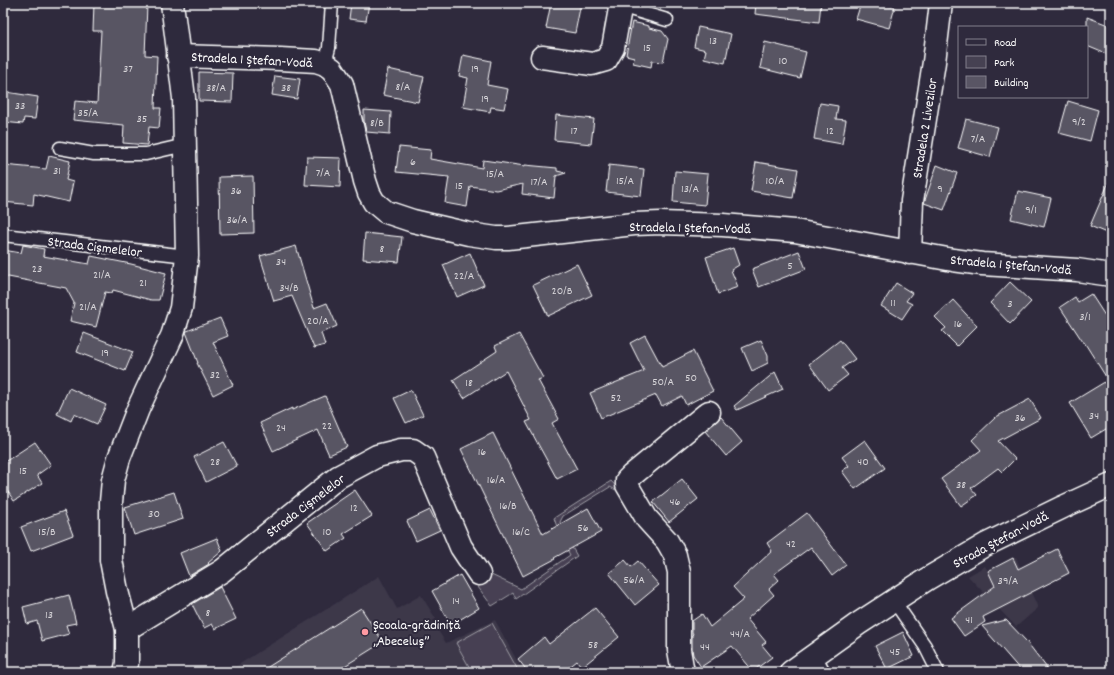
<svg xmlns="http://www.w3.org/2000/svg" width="1114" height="675" font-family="Dekko,sans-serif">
  <rect width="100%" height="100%" fill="#2f2a3d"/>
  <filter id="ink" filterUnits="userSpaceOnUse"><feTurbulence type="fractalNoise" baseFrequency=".025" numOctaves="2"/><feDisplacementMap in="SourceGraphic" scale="8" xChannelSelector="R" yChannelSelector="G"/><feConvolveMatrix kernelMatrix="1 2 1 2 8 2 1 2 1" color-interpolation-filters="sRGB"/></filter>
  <g filter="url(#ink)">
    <g fill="#3c3749">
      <path d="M 1016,557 L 1038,608 L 1016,627 L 968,576 L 985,566 L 988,571 Z"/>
      <path d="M 379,576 L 397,609 L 421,595 L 436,619 L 432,621 L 446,643 L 495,620 L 523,672 L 227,672 Z"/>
    </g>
    <g fill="#464152" stroke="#a2a0a8">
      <path d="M 611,481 L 622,493 L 610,487 L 563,516 L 560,522 L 562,530 L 577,556 L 516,599 L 513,593 L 492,606 L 475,583 L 487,573 L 521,589 L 570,555 L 560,536 L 554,518 Z"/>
      <path d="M 492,623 L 519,672 L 472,672 L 456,643 Z"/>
    </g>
    <g fill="#595564" stroke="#fff">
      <path d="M 94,3 L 147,5 L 145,55 L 157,56 L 155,108 L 161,108 L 159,128 L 149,127 L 147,145 L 123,143 L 124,125 L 73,120 L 75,101 L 97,103 L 101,31 L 93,31 Z"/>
      <path d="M 351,3 L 369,3 L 366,21 L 349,19 Z"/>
      <path d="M 551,3 L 581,3 L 575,33 L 546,28 Z"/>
      <path d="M 756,3 L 821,3 L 819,22 L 755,14 Z"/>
      <path d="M 861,3 L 878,3 L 895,7 L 889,28 L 856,19 Z"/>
      <path d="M 1087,17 L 1111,26 L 1111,56 L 1087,46 Z"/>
      <path d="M 632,22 L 649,26 L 649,28 L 662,31 L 668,39 L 663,62 L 652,61 L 651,67 L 633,63 L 634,57 L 626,55 Z"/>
      <path d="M 698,27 L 731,34 L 725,63 L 704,58 L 706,50 L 694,47 Z"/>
      <path d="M 765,42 L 806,52 L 800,78 L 760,68 Z"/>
      <path d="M 463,55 L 491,61 L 487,85 L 508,89 L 504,109 L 491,107 L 490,112 L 463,107 L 468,78 L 459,76 Z"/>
      <path d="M 388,69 L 424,77 L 418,102 L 383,95 Z"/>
      <path d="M 199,72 L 233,73 L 232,102 L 199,101 Z"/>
      <path d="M 275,76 L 300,79 L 297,99 L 272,95 Z"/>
      <path d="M 6,92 L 38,97 L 35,119 L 24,118 L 23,124 L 3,122 Z"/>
      <path d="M 1068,101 L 1098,110 L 1090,141 L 1059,133 Z"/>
      <path d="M 820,103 L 838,106 L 836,119 L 846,120 L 842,144 L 814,139 Z"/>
      <path d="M 364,110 L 391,112 L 390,134 L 366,132 L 364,121 Z"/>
      <path d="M 556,115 L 594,119 L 591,144 L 554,140 Z"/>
      <path d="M 966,119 L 998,127 L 990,157 L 958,148 Z"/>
      <path d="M 399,147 L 431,150 L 430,159 L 482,168 L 483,160 L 525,166 L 525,165 L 557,168 L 557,171 L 566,173 L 556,176 L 554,198 L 522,194 L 523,184 L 496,190 L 470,186 L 467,207 L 445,203 L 449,177 L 396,172 Z"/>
      <path d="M 49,156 L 70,161 L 66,180 L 73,182 L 69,202 L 34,194 L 33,205 L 3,202 L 3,165 L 46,169 Z"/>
      <path d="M 307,157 L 341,158 L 340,187 L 305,185 Z"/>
      <path d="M 756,162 L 798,169 L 793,198 L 751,191 Z"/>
      <path d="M 609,165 L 644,169 L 641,196 L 606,192 Z"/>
      <path d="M 937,165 L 957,173 L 944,210 L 924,203 Z"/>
      <path d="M 675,171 L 708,174 L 705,205 L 673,202 Z"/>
      <path d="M 253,176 L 254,233 L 220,234 L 219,177 Z"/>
      <path d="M 1111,177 L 1111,235 L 1090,226 Z"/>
      <path d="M 1018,191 L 1051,198 L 1044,227 L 1011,219 Z"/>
      <path d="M 365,233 L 402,237 L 399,262 L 363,259 Z"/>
      <path d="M 23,245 L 44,249 L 43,256 L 89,264 L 91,256 L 131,264 L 166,273 L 159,300 L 151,300 L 113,290 L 112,293 L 105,292 L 96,327 L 70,321 L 74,303 L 66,288 L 3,276 L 3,250 L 21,253 Z"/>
      <path d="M 296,246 L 314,308 L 327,303 L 337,326 L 321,333 L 325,345 L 314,348 L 292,296 L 274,301 L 260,256 Z"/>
      <path d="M 733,248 L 739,265 L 731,270 L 738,287 L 718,294 L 706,257 Z"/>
      <path d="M 799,251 L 806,269 L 759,287 L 752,269 Z"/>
      <path d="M 470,253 L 484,285 L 457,297 L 443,265 Z"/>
      <path d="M 577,264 L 592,295 L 548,316 L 533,285 Z"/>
      <path d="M 1010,282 L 1031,302 L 1010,324 L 990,303 Z"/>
      <path d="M 896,283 L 912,293 L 906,301 L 912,304 L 902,319 L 881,306 Z"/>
      <path d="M 1091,294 L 1111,325 L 1111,426 L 1091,438 L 1070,403 L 1108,380 L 1084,342 L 1083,342 L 1060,307 L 1075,297 L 1078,302 Z"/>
      <path d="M 953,300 L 977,326 L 957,346 L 942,331 L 946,328 L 935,317 Z"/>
      <path d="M 220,318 L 228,336 L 213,342 L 233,385 L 213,395 L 197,363 L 198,363 L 186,332 L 187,331 Z"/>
      <path d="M 84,333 L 133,352 L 125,371 L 77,352 Z"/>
      <path d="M 519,334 L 543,378 L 538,380 L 559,419 L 552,423 L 577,469 L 557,479 L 526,422 L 531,420 L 506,371 L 464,398 L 453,380 L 497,351 L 495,346 Z"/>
      <path d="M 645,335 L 662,367 L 693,351 L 713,391 L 686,405 L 682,396 L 662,406 L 656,395 L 601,418 L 590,393 L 644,371 L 630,343 Z"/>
      <path d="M 761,340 L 768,356 L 768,363 L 752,371 L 742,348 Z"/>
      <path d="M 840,340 L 855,359 L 842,368 L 848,375 L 828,390 L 809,364 Z"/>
      <path d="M 775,372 L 783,389 L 737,410 L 734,406 Z"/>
      <path d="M 69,388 L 106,405 L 97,424 L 74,414 L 71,421 L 57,414 Z"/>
      <path d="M 411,390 L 423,415 L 406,423 L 394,398 Z"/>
      <path d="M 325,396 L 347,447 L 329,455 L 318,430 L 273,451 L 260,423 L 292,408 L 292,410 Z"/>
      <path d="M 1030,399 L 1041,418 L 998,441 L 1015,459 L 1002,472 L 998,468 L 971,488 L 977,495 L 961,506 L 941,479 L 981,450 L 972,440 L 996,417 Z"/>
      <path d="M 721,417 L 742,442 L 726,456 L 705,431 Z"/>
      <path d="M 493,433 L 543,534 L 588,508 L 601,532 L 554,558 L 555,559 L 523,576 L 461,449 Z"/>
      <path d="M 865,440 L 885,468 L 855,489 L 842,471 L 849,466 L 842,457 Z"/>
      <path d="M 35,442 L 51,465 L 37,475 L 42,483 L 14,501 L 3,484 L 3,463 Z"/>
      <path d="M 224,442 L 237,466 L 206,482 L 194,457 Z"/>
      <path d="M 682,479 L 698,499 L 669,522 L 653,502 Z"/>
      <path d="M 355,490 L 372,516 L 343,534 L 346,538 L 327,551 L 307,523 Z"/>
      <path d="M 174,492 L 183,519 L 134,535 L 125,507 Z"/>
      <path d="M 430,510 L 440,530 L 416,541 L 407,521 Z"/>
      <path d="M 64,511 L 73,535 L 31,551 L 21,527 Z"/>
      <path d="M 807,513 L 846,565 L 832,576 L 811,547 L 774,574 L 779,580 L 769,589 L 774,595 L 747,619 L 766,642 L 762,645 L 772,657 L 753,671 L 732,646 L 701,667 L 693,655 L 692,649 L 692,635 L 693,634 L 692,632 L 692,621 L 702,614 L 710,627 L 744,599 L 733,587 L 772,551 L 767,543 Z"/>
      <path d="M 217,538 L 222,551 L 208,563 L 209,564 L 189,576 L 180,553 Z"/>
      <path d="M 1057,549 L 1069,573 L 983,617 L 985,622 L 964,636 L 951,618 L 995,586 L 988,571 L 1013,558 L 1018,569 Z"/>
      <path d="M 625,560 L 631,567 L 638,561 L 659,585 L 635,605 L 609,573 Z"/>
      <path d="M 460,575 L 479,608 L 451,625 L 432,591 Z"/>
      <path d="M 220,587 L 236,619 L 215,629 L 212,624 L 204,628 L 192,604 Z"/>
      <path d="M 69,595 L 76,623 L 66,625 L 69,634 L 42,641 L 37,621 L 27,624 L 23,607 Z"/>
      <path d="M 361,608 L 383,642 L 335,672 L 260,672 Z"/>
      <path d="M 595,608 L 619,637 L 582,667 L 577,661 L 563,672 L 528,672 L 518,659 L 544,637 L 549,644 Z"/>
      <path d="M 1006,620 L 1027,642 L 1050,672 L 1022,672 L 982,626 Z"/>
      <path d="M 903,632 L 914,656 L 887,669 L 875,646 Z"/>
    </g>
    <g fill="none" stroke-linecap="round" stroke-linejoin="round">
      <g stroke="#fff" stroke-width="15">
        <g id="service">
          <path d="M 620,6 L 667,20"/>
          <path d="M 325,64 L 329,48 L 332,3"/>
          <path d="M 60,148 L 94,154 L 146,154 L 185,145"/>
          <path d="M 3,235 L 187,256"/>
          <path d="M 894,601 L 925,646 L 938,672"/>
          <path d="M 815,655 L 824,672"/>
        </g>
      </g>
      <g stroke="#fff" stroke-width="25">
        <g id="minor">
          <path d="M 178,56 L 280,59 L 316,61 L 325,64 L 332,69 L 342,84 L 365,181 L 369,193 L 374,202 L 386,212 L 413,221 L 469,234 L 496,238 L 508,238 L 634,224 L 661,223 L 723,225 L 795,231 L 953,260 L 982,264 L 1077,270 L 1111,275"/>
          <path d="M 542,57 L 592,64 L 606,60 L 613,48 L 621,3"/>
          <path d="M 910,253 L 912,201 L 934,62 L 941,3"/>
          <path d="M 127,629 L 222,571 L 338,477 L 377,456 L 401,450 L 413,450 L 423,457 L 461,547 L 479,574"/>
          <path d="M 125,672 L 127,663 L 127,629 L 117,591 L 111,560 L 111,502 L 113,480 L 119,458 L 138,409 L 172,336 L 181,308 L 187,256 L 184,98 L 172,3"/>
          <path d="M 683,672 L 679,650 L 679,572 L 675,555 L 667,541 L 647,519 L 627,485 L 627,480 L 631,476 L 709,412"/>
        </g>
      </g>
      <g stroke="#fff" stroke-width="25">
        <path id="tertiary" d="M 791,672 L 858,624 L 927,579 L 985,545 L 1063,507 L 1111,485"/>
      </g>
      <use href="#service" stroke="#2f2a3d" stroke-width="12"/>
      <use href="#minor" stroke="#2f2a3d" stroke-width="22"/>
      <use href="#tertiary" stroke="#2f2a3d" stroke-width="22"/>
    </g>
  </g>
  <circle fill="#ff9aa2" stroke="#2f2a3d" stroke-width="1.5" cx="365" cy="632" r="4"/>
  <g text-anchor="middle" stroke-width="4" stroke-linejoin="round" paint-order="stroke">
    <g font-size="12" fill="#d6d4d8">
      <text x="713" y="44">13</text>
      <text x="647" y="51">15</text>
      <text x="783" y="64">10</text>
      <text x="128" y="72">37</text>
      <text x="475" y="72">19</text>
      <text x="403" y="90">8/A</text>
      <text x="216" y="91">38/A</text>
      <text x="286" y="91">38</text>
      <text x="485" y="102">19</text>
      <text x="20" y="109">33</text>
      <text x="88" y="116">35/A</text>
      <text x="142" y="122">35</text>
      <text x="1079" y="125">9/2</text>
      <text x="377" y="126">8/B</text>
      <text x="574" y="134">17</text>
      <text x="830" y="134">12</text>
      <text x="978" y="142">7/A</text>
      <text x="413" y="165">6</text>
      <text x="57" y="174">31</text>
      <text x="323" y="176">7/A</text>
      <text x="495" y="177">15/A</text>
      <text x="625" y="184">15/A</text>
      <text x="775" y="184">10/A</text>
      <text x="539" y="185">17/A</text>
      <text x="459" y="189">15</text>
      <text x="690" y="192">13/A</text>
      <text x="940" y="192">9</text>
      <text x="236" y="194">36</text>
      <text x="1031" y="213">9/1</text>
      <text x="237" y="223">36/A</text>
      <text x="382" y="252">8</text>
      <text x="281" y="265">34</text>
      <text x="790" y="269">5</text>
      <text x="37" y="272">23</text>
      <text x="102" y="278">21/A</text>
      <text x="464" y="279">22/A</text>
      <text x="143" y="286">21</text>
      <text x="289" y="291">34/B</text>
      <text x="562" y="294">20/B</text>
      <text x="893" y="306">11</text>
      <text x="1010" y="307">3</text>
      <text x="88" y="310">21/A</text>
      <text x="1085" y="320">3/1</text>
      <text x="318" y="324">20/A</text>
      <text x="958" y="327">16</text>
      <text x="105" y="356">19</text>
      <text x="215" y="378">32</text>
      <text x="691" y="381">50</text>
      <text x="663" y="385">50/A</text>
      <text x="469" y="386">18</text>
      <text x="616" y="401">52</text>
      <text x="1094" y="419">34</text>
      <text x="1020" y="421">36</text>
      <text x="327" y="429">22</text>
      <text x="281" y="431">24</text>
      <text x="482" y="455">16</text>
      <text x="215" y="465">28</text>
      <text x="863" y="465">40</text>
      <text x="23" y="474">15</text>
      <text x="496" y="483">16/A</text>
      <text x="961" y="488">38</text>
      <text x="675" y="505">46</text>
      <text x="508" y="509">16/B</text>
      <text x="354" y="511">12</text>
      <text x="154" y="517">30</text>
      <text x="583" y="531">56</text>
      <text x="47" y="535">15/B</text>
      <text x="327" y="535">10</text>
      <text x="521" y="535">16/C</text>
      <text x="791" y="547">42</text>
      <text x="634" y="583">56/A</text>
      <text x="1008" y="584">39/A</text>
      <text x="456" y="604">14</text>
      <text x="208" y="616">8</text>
      <text x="49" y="618">13</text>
      <text x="969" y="623">41</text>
      <text x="740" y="637">44/A</text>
      <text x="593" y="648">58</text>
      <text x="705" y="650">44</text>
      <text x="895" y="655">45</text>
    </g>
    <g font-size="14" fill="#fff" stroke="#2f2a3d">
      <text transform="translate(252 59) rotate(3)" y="5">Stradela 1 Ștefan-Vodă</text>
      <text transform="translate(924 128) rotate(-81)" y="5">Stradela 2 Livezilor</text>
      <text transform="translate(690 227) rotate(1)" y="5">Stradela 1 Ștefan-Vodă</text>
      <text transform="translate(95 246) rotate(7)" y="5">Strada Cișmelelor</text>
      <text transform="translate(1011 264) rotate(5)" y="5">Stradela 1 Ștefan-Vodă</text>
      <text transform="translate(305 505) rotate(-37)" y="5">Strada Cișmelelor</text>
      <text transform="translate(1000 539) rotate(-28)" y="5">Strada Ștefan-Vodă</text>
    </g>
    <g font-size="14" fill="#fff" stroke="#2f2a3d" text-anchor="start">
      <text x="373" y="629">Şcoala-grădiniţă<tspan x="373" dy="16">„Abeceluş”</tspan></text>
    </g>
  </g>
  <rect width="1114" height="675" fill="none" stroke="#2f2a3d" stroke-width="16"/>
  <rect x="8" y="8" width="1098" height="659" fill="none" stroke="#fff" stroke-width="1.5" filter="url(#ink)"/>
  <rect x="958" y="26" width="130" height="72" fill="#2f2a3d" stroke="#827f8b"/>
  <rect x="966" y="39" width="20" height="6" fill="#2f2a3d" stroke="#827f8b"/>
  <text x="994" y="46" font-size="12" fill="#ffffff">Road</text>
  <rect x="966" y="56" width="20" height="12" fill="#464152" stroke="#827f8b"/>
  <text x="994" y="66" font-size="12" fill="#ffffff">Park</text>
  <rect x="966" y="76" width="20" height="12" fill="#595564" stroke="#827f8b"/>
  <text x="994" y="86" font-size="12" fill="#ffffff">Building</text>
</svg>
